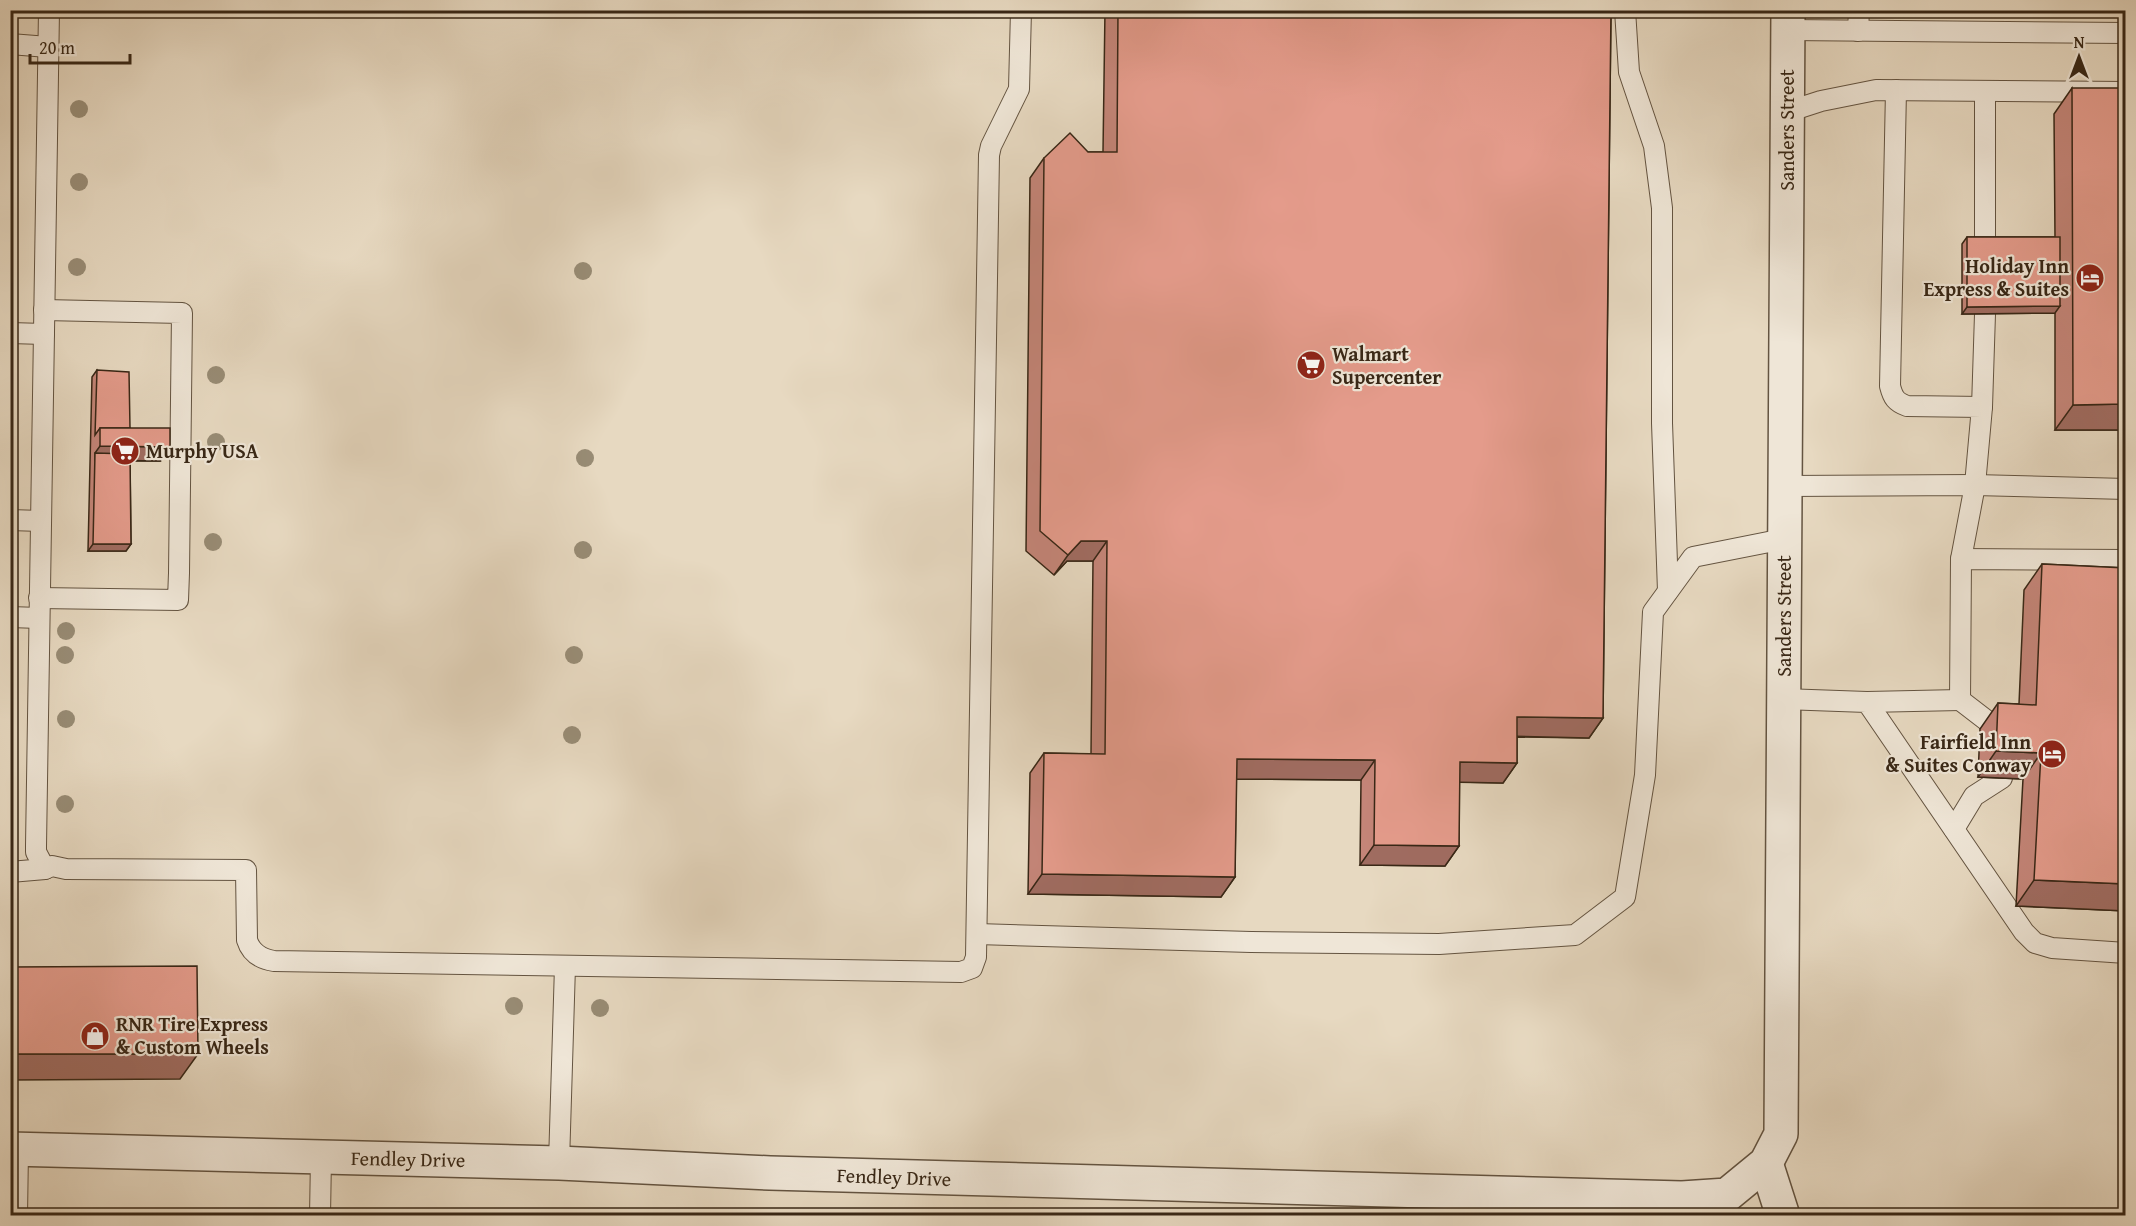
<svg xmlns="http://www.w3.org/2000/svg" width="2136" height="1226" font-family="'Gentium Book Plus',serif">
  <rect width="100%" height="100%" fill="#e7d9c1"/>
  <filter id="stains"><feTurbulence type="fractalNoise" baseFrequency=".00333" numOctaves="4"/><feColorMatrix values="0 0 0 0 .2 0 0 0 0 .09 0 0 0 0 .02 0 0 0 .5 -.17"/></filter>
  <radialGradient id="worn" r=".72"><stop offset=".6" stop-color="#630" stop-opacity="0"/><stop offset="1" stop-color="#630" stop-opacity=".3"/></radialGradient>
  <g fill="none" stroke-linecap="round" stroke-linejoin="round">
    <g stroke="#645441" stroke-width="22">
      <g id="lane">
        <path d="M 49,10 L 36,846 L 36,852 L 45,869 L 52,866 L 66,869 L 246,870 L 247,940 C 251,953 261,959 274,961 L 961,972 L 972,968 L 976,957 L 989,155 L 991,146 L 1019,89 L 1021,10"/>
        <path d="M 1625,10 L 1629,72 L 1654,146 L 1662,208 L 1662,423 L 1668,591"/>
        <path d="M 1788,30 L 2126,33"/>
        <path d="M 1858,31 L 1859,10"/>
        <path d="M 10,44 L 48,47"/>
        <path d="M 1896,90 L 1890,386 C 1893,398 1896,402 1907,406 L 1982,407 L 1975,485 L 1961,559"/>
        <path d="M 1985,91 L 1985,244"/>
        <path d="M 1787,112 L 1821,101 L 1876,90 L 2126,92"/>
        <path d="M 10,333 L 44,334"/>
        <path d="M 1982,407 L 1985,314"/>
        <path d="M 1785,486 L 1975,485 L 2126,489"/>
        <path d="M 10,520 L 41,521"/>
        <path d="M 39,598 L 178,600 L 179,573 L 182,313 L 44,310"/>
        <path d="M 10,617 L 39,618"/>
        <path d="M 1783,699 L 1867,702 L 2024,932 L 2035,943 L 2052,948 L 2126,953"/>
        <path d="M 1960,700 L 1999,730"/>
        <path d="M 1867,702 L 1960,700 L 1961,559 L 2126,560"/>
        <path d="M 1954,829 L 1974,796 L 2002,778"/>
        <path d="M 10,872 L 45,869"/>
        <path d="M 977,934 L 1251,942 L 1439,944 L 1575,935 L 1625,897 L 1645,775 L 1653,612 L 1693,557 L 1784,539"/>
        <path d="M 559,1163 L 565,966"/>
        <path d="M 17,1216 L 18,1150"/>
        <path d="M 320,1216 L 321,1157"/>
      </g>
    </g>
    <g stroke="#645441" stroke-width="36">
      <g id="street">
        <path d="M 10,1149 L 559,1163 L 770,1173 L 1682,1198 L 1727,1195 L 1766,1163 L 1781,1134 L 1788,10"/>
        <path d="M 1766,1163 L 1783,1216"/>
      </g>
    </g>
    <use href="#lane" stroke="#efe6d7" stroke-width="20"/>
    <use href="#street" stroke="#efe6d7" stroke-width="33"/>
  </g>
  <g fill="#988c75">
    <circle cx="79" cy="109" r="9"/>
    <circle cx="79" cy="182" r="9"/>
    <circle cx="77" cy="267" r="9"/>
    <circle cx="583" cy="271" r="9"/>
    <circle cx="216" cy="375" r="9"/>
    <circle cx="216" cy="442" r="9"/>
    <circle cx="585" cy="458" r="9"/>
    <circle cx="213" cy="542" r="9"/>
    <circle cx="583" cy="550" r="9"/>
    <circle cx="66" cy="631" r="9"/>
    <circle cx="65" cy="655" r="9"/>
    <circle cx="574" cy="655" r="9"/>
    <circle cx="66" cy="719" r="9"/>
    <circle cx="572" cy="735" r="9"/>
    <circle cx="65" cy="804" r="9"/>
    <circle cx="514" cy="1006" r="9"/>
    <circle cx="600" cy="1008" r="9"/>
  </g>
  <g fill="#c48578" stroke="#382716" stroke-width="1.5">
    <path d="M 1105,10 L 1611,10 L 1603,718 L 1589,738 L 1517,737 L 1517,763 L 1503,783 L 1459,782 L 1459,846 L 1445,866 L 1360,865 L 1361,780 L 1236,779 L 1235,877 L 1221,897 L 1028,894 L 1030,773 L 1044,753 L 1091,754 L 1093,561 L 1067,561 L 1054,575 L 1026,551 L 1030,178 L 1044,158 L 1088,152 L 1103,152 Z"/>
    <path d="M 2072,88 L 2126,430 L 2055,430 L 2055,313 L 1962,314 L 1962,244 L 1967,237 L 2055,237 L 2054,114 Z"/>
    <path d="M 97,370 L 130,428 L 160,461 L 130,461 L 131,544 L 126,551 L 88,551 L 92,377 Z"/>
    <path d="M 2042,564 L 2126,568 L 2126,911 L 2016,906 L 2023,779 L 1978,777 L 1980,729 L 1998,703 L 2019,704 L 2024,590 Z"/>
  </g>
  <g fill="#a06c61" stroke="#382716" stroke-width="1.5">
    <path d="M 2060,306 L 2055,313 L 1962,314 L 1967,307 Z"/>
    <path d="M 2126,404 L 2126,430 L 2055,430 L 2073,405 Z"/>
    <path d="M 100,446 L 170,447 L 160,461 L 95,460 L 95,453 Z"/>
    <path d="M 1081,541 L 1107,541 L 1093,561 L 1067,561 L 1054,575 L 1068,555 Z"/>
    <path d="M 93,544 L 131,544 L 126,551 L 88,551 Z"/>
    <path d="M 1517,717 L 1603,718 L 1589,738 L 1503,736 Z"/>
    <path d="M 1996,751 L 2041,753 L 2023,779 L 1978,777 Z"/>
    <path d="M 1237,759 L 1375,760 L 1361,780 L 1223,779 Z"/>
    <path d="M 1460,762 L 1517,763 L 1503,783 L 1446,782 Z"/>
    <path d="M 1374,845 L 1459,846 L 1445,866 L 1360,865 Z"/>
    <path d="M 1042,874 L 1235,877 L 1221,897 L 1028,894 Z"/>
    <path d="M 2034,880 L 2126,884 L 2126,911 L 2016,906 Z"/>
    <path d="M 10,1054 L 198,1054 L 180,1079 L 10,1080 Z"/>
  </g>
  <g fill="#e49b8b" stroke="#382716" stroke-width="1.5">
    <path d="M 1118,10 L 1611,10 L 1603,718 L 1517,717 L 1517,763 L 1460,762 L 1459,846 L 1374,845 L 1375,760 L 1237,759 L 1235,877 L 1042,874 L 1044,753 L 1105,754 L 1107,541 L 1081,541 L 1068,555 L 1040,531 L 1044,158 L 1070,133 L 1088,152 L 1117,152 Z"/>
    <path d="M 2072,88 L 2126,88 L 2126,404 L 2073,405 Z"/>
    <path d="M 1967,237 L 2060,237 L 2060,306 L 1967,307 Z"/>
    <path d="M 97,370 L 129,372 L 130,428 L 100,428 L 95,435 Z"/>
    <path d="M 100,428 L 170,428 L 170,447 L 100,446 Z"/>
    <path d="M 95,453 L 130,454 L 131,544 L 93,544 Z"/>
    <path d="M 2042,564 L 2126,568 L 2126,884 L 2034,880 L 2041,753 L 1996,751 L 1998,703 L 2036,705 Z"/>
    <path d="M 197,966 L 198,1054 L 10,1054 L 10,967 Z"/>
  </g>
  <defs>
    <g id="hotel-disc" transform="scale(1.5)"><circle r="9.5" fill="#8f2418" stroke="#efe6d7"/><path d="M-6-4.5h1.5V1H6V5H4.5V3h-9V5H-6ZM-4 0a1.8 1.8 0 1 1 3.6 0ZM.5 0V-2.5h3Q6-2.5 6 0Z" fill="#fff"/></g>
    <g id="supermarket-disc" transform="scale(1.5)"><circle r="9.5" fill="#8f2418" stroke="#efe6d7"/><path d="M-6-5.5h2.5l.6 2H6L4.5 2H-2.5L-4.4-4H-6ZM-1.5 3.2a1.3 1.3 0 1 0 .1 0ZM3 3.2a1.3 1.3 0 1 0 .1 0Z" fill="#fff"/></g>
    <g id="shop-disc" transform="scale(1.5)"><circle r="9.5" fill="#8f2418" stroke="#efe6d7"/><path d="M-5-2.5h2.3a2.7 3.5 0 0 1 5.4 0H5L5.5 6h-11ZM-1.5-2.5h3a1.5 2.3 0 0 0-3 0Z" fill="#fff"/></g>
  </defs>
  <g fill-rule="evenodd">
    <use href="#hotel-disc" x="2090" y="278"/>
    <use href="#supermarket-disc" x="1311" y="365"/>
    <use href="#supermarket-disc" x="125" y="451"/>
    <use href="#hotel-disc" x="2052" y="754"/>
    <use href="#shop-disc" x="95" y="1036"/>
  </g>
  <g text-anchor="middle" stroke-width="4.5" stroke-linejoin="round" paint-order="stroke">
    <g font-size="20" fill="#382716" stroke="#efe6d7">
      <text transform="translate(1787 130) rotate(-90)" y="7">Sanders Street</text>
      <text transform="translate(1784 616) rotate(-90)" y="7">Sanders Street</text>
      <text transform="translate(408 1159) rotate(1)" y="7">Fendley Drive</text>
      <text transform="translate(894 1177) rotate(2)" y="7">Fendley Drive</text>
    </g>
    <g font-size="20" font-weight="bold" fill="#382716" stroke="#efe6d7" text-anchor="start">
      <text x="2069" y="273" text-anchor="end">Holiday Inn<tspan x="2069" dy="23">Express &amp; Suites</tspan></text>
      <text x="1332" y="361">Walmart<tspan x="1332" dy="23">Supercenter</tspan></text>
      <text x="146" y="458">Murphy USA</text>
      <text x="2031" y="749" text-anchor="end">Fairfield Inn<tspan x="2031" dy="23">&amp; Suites Conway</tspan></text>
      <text x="116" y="1031">RNR Tire Express<tspan x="116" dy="23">&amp; Custom Wheels</tspan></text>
    </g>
  </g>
  <rect width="2136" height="1226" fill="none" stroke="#e7d9c1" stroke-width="36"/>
  <rect x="12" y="12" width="2112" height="1202" fill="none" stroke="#382716" stroke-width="3"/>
  <rect x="18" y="18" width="2100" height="1190" fill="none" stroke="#382716" stroke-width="1.5"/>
  <g transform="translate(2079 57)" stroke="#efe6d7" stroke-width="4.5" paint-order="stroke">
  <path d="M0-4.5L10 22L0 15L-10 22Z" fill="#382716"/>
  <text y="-9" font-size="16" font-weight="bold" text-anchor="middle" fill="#382716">N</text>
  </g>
  <path d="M30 54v9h100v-9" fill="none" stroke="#382716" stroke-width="3"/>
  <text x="39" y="54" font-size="18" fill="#382716" stroke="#efe6d7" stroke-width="4.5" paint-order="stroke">20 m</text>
  <rect width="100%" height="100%" filter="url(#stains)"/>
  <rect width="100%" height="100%" fill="url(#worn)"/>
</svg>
